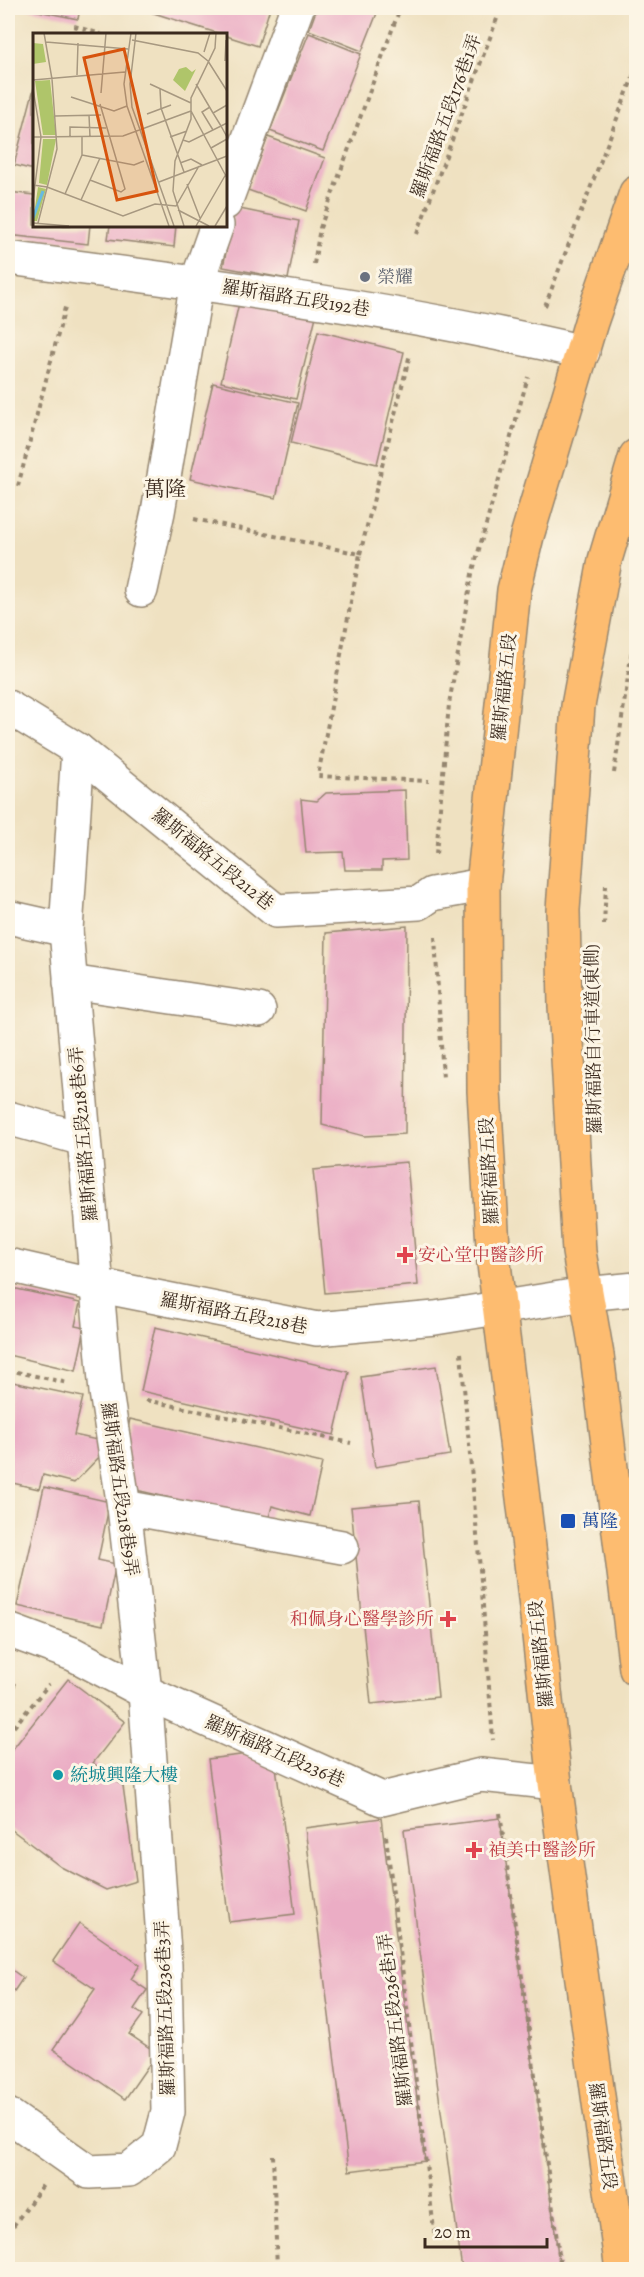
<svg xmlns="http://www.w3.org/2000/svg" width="644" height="2277" font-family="Alegreya,'Noto Serif TC',serif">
  <rect width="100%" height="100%" fill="#fcf5e5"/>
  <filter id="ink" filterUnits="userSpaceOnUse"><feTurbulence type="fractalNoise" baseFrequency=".0167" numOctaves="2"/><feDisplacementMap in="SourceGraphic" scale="12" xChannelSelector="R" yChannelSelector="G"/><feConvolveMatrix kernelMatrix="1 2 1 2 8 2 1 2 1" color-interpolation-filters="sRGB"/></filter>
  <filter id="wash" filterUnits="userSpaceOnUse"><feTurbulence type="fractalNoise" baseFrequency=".008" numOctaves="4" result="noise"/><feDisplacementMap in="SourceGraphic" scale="24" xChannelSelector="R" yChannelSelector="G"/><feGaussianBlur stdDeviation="1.35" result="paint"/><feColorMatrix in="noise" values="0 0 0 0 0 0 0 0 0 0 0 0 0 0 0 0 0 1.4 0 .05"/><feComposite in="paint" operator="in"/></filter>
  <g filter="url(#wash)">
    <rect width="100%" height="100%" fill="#efe1c1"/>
    <g id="blocks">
      <g fill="#ebadc5">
        <path d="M 138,8 L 270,8 L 258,46 Z"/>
        <path d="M 317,8 L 379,8 L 362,51 L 309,30 Z"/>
        <path d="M 28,9 L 28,8 L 80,8 L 78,19 Z"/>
        <path d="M 309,33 L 361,54 L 323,151 L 270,131 Z"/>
        <path d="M 34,88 L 34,170 L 14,165 Z"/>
        <path d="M 268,137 L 325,158 L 306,211 L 248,190 Z"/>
        <path d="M 8,192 L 34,195 L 34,225 L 90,225 L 88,244 L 8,235 Z"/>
        <path d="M 235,208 L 299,221 L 288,279 L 223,267 Z"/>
        <path d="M 110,225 L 176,225 L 174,247 L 108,239 Z"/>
        <path d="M 241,294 L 317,312 L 296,399 L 221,382 Z"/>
        <path d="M 318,331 L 404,352 L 377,464 L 291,443 Z"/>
        <path d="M 213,383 L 298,403 L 276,498 L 190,479 Z"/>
        <path d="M 405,790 L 407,860 L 382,861 L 382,870 L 345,870 L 343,852 L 306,853 L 301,799 L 317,801 L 326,793 Z"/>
        <path d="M 407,926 L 405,1134 L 364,1136 L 322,1125 L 326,933 Z"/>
        <path d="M 407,1162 L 418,1285 L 325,1293 L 313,1170 Z"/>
        <path d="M 8,1287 L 80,1303 L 75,1326 L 85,1328 L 76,1371 L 8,1355 Z"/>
        <path d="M 155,1327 L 349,1372 L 334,1435 L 141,1391 Z"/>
        <path d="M 436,1366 L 450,1455 L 375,1467 L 361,1377 Z"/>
        <path d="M 8,1381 L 83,1397 L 74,1435 L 106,1442 L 103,1453 L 74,1483 L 43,1475 L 39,1489 L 8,1482 Z"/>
        <path d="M 130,1419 L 322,1463 L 310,1516 L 272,1506 L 268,1521 L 115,1485 Z"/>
        <path d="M 44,1487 L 110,1502 L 98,1560 L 116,1564 L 103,1625 L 17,1606 Z"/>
        <path d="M 419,1501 L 438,1697 L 371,1704 L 351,1507 Z"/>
        <path d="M 8,1678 L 16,1684 L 8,1697 Z"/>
        <path d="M 68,1679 L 125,1722 L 93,1763 L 123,1786 L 136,1881 L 106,1890 L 61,1867 L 8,1827 L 8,1755 Z"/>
        <path d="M 274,1751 L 295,1914 L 229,1922 L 208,1759 Z"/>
        <path d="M 381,1818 L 425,2161 L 349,2171 L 305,1828 Z"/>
        <path d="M 500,1818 L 542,2132 L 560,2270 L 462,2270 L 435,2066 L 404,1830 Z"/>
        <path d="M 79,1923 L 140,1965 L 131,1979 L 147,1990 L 134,2009 L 143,2015 L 129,2034 L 157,2053 L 125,2099 L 53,2049 L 95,1989 L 53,1961 Z"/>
        <path d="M 8,1967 L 23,1978 L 8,2000 Z"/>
      </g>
    </g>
  </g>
  <g filter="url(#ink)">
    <use href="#blocks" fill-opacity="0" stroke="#958670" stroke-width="1.5"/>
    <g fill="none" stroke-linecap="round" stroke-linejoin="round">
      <g stroke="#958670" stroke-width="36">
        <g id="minor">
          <path d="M 225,203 L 297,8"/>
          <path d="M 8,258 C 200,283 393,308 583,352"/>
          <path d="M 141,590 L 158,512 L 197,282 L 217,225"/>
          <path d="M 8,707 L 78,750 L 276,911 L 419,903 L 432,894 L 483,885"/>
          <path d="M 8,917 L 66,930"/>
          <path d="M 70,982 L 259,1010"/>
          <path d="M 8,1118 L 83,1139"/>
          <path d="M 8,1265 L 96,1285 L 317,1329 L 435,1318 L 585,1294 L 636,1289"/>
          <path d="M 124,1507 L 342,1547"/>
          <path d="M 8,1630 L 73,1654 L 145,1692 L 382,1799 L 481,1775 L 555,1783"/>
          <path d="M 8,2115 L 89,2172 L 129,2170 L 159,2146 L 168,2112 L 165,1965 L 145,1692 L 124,1507 L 106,1392 L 66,930 L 78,750"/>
        </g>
      </g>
      <g stroke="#958670" stroke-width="36">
        <g id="major">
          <path d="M 636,456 L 605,560 L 578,706 L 563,910 L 565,1006 L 579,1252 L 597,1355 L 636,1669"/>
          <path d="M 622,2270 L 555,1783 L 532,1571 L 494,1264 L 484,1091 L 483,885 L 514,590 L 527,536 L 591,322 L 636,193"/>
        </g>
      </g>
      <g stroke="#958670" stroke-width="4" stroke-dasharray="4.5 4.5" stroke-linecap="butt">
        <path d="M 74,26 L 101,34"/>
        <path d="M 417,234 L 501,8"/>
        <path d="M 314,264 L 320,228 L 400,8"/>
        <path d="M 545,306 L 636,69"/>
        <path d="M 18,486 L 66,304"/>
        <path d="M 194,519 L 360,554 L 318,776 L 429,781"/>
        <path d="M 360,554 L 410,354"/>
        <path d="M 614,773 L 636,622"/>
        <path d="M 436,854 L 449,704 L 472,574 L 528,377"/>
        <path d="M 604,925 L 606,885"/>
        <path d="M 435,937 L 443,1079"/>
        <path d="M 461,1353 L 482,1592 L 493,1740"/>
        <path d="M 8,1370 L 68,1383"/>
        <path d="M 146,1400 L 351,1443"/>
        <path d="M 8,1734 L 49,1684"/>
        <path d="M 500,1813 L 561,2270"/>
        <path d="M 386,1836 L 435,2238"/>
        <path d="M 273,2155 L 277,2270"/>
        <path d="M 8,2233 L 43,2185"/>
      </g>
      <use href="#minor" stroke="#fff" stroke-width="33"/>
      <use href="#major" stroke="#fdbc70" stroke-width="33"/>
    </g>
  </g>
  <circle fill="#6b7280" stroke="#fcf5e5" stroke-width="2" cx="365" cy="277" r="6"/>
  <g fill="#e0444e" stroke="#fcf5e5" stroke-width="2">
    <path d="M402 1246h6v6h6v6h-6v6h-6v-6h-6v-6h6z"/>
    <path d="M445 1610h6v6h6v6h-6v6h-6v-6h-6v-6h6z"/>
    <path d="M471 1841h6v6h6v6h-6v6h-6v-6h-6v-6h6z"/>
  </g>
  <rect fill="#1a4fb4" stroke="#fcf5e5" stroke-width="2" x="560" y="1513" width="16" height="16" rx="3"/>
  <circle fill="#0f9aa8" stroke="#fcf5e5" stroke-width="2" cx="58" cy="1775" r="6"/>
  <g text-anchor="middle" stroke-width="6" stroke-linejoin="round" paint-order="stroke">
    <g font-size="18" fill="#3b2a1e" stroke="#fcf5e5">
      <text transform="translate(446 116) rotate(-70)" y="6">羅斯福路五段176巷1弄</text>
      <text transform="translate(296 298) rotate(9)" y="6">羅斯福路五段192巷</text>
      <text transform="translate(504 687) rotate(-84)" y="6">羅斯福路五段</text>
      <text transform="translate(213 859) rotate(39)" y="6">羅斯福路五段212巷</text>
      <text transform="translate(593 1039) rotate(-91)" y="6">羅斯福路自行車道(東側)</text>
      <text transform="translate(83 1134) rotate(-95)" y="6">羅斯福路五段218巷6弄</text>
      <text transform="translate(489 1171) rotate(-93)" y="6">羅斯福路五段</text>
      <text transform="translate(234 1313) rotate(11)" y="6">羅斯福路五段218巷</text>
      <text transform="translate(120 1489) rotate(82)" y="6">羅斯福路五段218巷9弄</text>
      <text transform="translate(541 1654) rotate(-96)" y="6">羅斯福路五段</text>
      <text transform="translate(275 1751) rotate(24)" y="6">羅斯福路五段236巷</text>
      <text transform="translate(165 2008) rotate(-92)" y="6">羅斯福路五段236巷3弄</text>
      <text transform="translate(395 2020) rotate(-97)" y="6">羅斯福路五段236巷1弄</text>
      <text transform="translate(603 2136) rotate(82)" y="6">羅斯福路五段</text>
    </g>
    <g font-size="18" fill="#5b616d" stroke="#fcf5e5" text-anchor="start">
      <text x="377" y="283">榮耀</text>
    </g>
    <g font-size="18" fill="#be3a42" stroke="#fcf5e5" text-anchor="start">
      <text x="418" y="1261">安心堂中醫診所</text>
      <text x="434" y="1625" text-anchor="end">和佩身心醫學診所</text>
      <text x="488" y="1856">禎美中醫診所</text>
    </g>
    <g font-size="18" fill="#164399" stroke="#fcf5e5" text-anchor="start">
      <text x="582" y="1527">萬隆</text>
    </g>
    <g font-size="18" fill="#0d838f" stroke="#fcf5e5" text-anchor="start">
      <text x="70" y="1781">統城興隆大樓</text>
    </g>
    <g font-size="21" fill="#3b2a1e" stroke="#fcf5e5">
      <text x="165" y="496">萬隆</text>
    </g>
  </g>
  <g transform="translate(33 33)">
    <rect width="194" height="194" fill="#efe1c1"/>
    <path d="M 0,10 L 10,11 L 13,29 L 0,31 ZM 153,34 L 159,39 L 163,36 L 152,58 L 140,47 L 146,36 ZM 17,47 L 23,102 L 10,102 L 2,48 ZM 10,106 L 23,106 L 14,152 L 6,150 ZM 5,154 L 13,156 L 4,188 L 0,188 Z" fill="#afc56a"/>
    <path fill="none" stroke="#66bae2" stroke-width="3" d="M 0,185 L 10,158"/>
    <path fill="none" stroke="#a79880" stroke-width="1.5" d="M 98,0 L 91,51 L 94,73 L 136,193M 103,0 L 97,51 L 99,74 L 141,193M 99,7 L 165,20 L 175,28 L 194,58M 13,9 L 95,16M 171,19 L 177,0M 192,28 L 193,7M 44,42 L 45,10M 0,47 L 92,39M 117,51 L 158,70M 163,51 L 180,80M 0,56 L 8,104 L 0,168M 127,56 L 128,75 L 151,139M 68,60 L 73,0M 38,64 L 81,78 L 94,73M 194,72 L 180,80 L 188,93 L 194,90M 177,74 L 169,79 L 180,97M 114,81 L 138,72M 56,82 L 57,104M 22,83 L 68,82M 0,104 L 90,103 L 158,78 L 194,145M 37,104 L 37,94 L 73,95M 137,104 L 154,98M 150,107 L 156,109 L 188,93 L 194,104M 178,115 L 194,106M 49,122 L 101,132 L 111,128M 147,130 L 158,126 L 169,132M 57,147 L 88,159 L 92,156 L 67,71M 126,149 L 194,123M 154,151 L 167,185M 0,152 L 14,154 L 90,183 L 122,171 L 143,173 L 166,133M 32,161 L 49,122 L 49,104M 48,167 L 67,125M 145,177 L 176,193M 0,190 L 36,193M 5,190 L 24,116 L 19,46 L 11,0M 151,193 L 140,158 L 142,128 L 158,86 L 158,65 L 182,15 L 183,0M 163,193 L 193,141M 182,193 L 194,173"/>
    <path fill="#d7540e" fill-opacity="0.15" stroke="#d7540e" stroke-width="3" d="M 91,16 L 124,158 L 84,167 L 51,25 Z"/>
    <rect width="194" height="194" fill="none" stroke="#3b2a1e" stroke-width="3"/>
  </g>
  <rect width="644" height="2277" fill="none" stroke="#fcf5e5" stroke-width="30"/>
  <path d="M425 2238v9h122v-9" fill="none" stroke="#3b2a1e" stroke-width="3"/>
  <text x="434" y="2238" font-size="18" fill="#3b2a1e" stroke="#fcf5e5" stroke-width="4.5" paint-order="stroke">20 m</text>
</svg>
